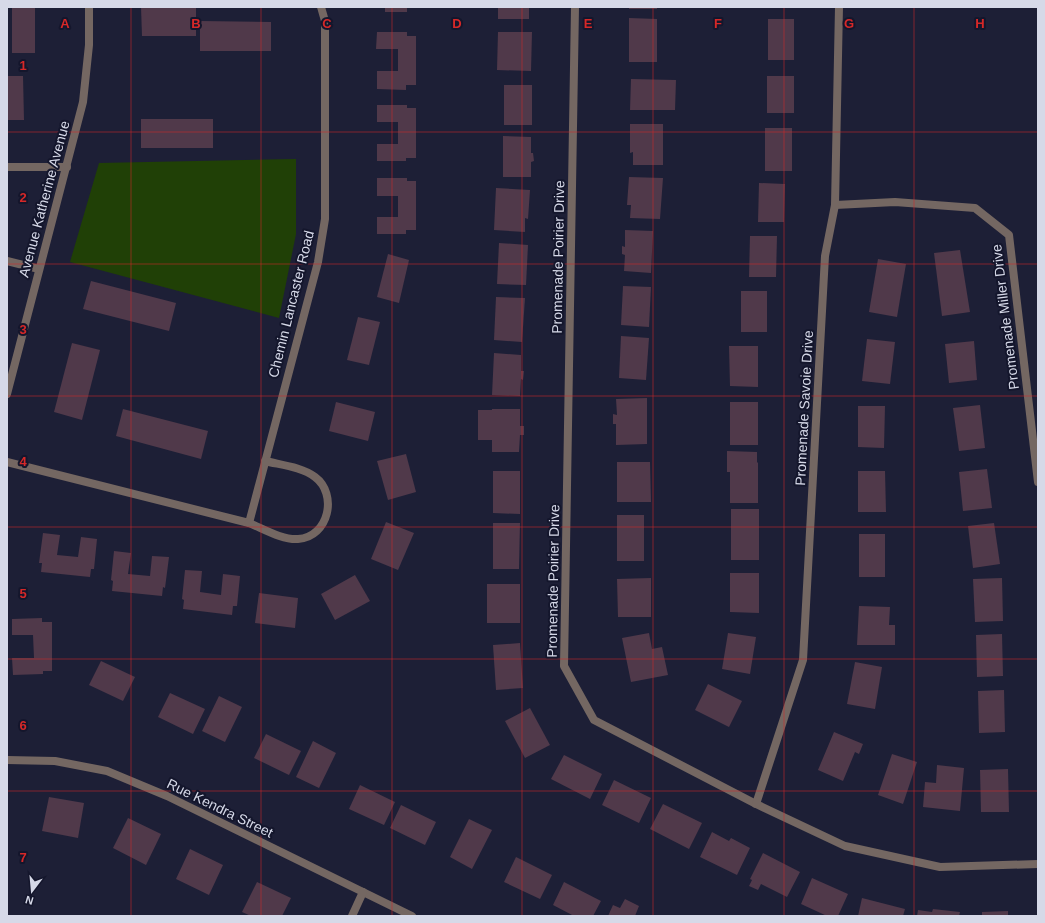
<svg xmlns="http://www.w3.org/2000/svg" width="1045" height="923" font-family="Helvetica,sans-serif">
  <rect width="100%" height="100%" fill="#1d1f36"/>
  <path fill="#204006" d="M 296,159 L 296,234 L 279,318 L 70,262 L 99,163 Z"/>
  <g fill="#50394a">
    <path d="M 141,7 L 196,7 L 196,36 L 142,36 Z"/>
    <rect x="385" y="7" width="22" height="5"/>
    <rect x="498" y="7" width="31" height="12"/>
    <rect x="629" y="7" width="28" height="2"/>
    <rect x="12" y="8" width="23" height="45"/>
    <path d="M 629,18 L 657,19 L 657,62 L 629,62 Z"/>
    <rect x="768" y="19" width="26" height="41"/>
    <path d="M 200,21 L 271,22 L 271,51 L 200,51 Z"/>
    <path d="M 377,32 L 407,32 L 407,36 L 416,36 L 416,85 L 406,85 L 406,90 L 377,89 L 377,71 L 398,71 L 398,49 L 376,49 Z"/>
    <path d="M 498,32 L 532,32 L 531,71 L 497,70 Z"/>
    <path d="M 7,76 L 23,76 L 24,120 L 7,120 Z"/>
    <rect x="767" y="76" width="27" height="37"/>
    <path d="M 631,79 L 676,80 L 675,110 L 630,110 Z"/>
    <rect x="504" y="85" width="28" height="40"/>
    <path d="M 377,105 L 407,105 L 407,108 L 416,108 L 416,158 L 406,158 L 406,161 L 377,161 L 377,144 L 398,144 L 398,122 L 377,122 Z"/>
    <rect x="141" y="119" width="72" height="29"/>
    <path d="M 630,124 L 663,124 L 663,165 L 633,165 L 633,152 L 630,153 Z"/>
    <rect x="765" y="128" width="27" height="43"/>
    <path d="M 503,136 L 531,137 L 531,153 L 533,153 L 534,161 L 531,162 L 531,177 L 503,177 Z"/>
    <path d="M 629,177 L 663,178 L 660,219 L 630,218 L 631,205 L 627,205 Z"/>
    <path d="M 377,178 L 407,178 L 407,181 L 416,181 L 416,230 L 406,230 L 406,234 L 377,234 L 377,217 L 398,217 L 398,196 L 377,196 Z"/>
    <path d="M 759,183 L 785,184 L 784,222 L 758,222 Z"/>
    <path d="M 496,188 L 530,190 L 528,219 L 525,218 L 525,232 L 494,230 Z"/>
    <path d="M 625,230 L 653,231 L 651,273 L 624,271 L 625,255 L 622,254 L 622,246 L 625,247 Z"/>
    <path d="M 750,236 L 777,236 L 776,277 L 749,277 Z"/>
    <path d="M 499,243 L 528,245 L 526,285 L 497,284 Z"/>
    <path d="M 960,250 L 970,312 L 942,316 L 934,253 Z"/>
    <path d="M 388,254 L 409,260 L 399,303 L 377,297 Z"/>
    <path d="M 878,259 L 906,264 L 897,317 L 869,312 Z"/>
    <path d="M 91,281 L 176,303 L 169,331 L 83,309 Z"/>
    <path d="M 623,286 L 651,287 L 649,327 L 621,325 Z"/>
    <rect x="741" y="291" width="26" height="41"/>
    <path d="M 496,297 L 525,298 L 522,342 L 494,340 Z"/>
    <path d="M 358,317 L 380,322 L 369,365 L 347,360 Z"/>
    <path d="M 621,336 L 649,338 L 646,380 L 619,378 Z"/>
    <path d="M 867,339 L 895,342 L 890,384 L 862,381 Z"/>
    <path d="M 974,341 L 977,380 L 949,383 L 945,344 Z"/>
    <path d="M 72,343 L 100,350 L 82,420 L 54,412 Z"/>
    <path d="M 729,346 L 758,346 L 758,387 L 730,386 Z"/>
    <path d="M 494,353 L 521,355 L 521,371 L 524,371 L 523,380 L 521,379 L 520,396 L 492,395 Z"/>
    <path d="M 647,398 L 647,444 L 616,445 L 616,424 L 613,424 L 613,414 L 617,415 L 616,399 Z"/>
    <path d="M 336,402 L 375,412 L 368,441 L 329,431 Z"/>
    <rect x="730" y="402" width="28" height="43"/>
    <path d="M 980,405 L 985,448 L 959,451 L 953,408 Z"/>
    <path d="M 858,406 L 885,406 L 884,448 L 858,447 Z"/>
    <path d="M 123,409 L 208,431 L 201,459 L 116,436 Z"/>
    <path d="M 492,409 L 520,409 L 520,426 L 524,426 L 524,435 L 520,435 L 519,452 L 492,452 L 492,440 L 478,440 L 478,410 L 492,410 Z"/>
    <path d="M 727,451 L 757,452 L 757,462 L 758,463 L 758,503 L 730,503 L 730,472 L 727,472 Z"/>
    <path d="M 406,454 L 416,492 L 388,500 L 377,461 Z"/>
    <path d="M 617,462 L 650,462 L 651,502 L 617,502 Z"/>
    <path d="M 987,469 L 992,508 L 963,511 L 959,472 Z"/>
    <path d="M 493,471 L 520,471 L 520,514 L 493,513 Z"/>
    <path d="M 858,471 L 885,471 L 886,512 L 858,512 Z"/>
    <rect x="731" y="509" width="28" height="51"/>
    <rect x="617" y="515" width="27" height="46"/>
    <path d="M 386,522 L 414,533 L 398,570 L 371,559 Z"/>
    <path d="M 493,523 L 520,523 L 519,569 L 493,569 Z"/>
    <path d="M 994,523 L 1000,564 L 973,568 L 968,526 Z"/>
    <path d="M 43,533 L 60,535 L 57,555 L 78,557 L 81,537 L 97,539 L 94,569 L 91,569 L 90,577 L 41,572 L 42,563 L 39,563 Z"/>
    <rect x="859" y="534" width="26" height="43"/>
    <path d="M 114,551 L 131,553 L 128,574 L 150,576 L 152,556 L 169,557 L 165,588 L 163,587 L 162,596 L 112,591 L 113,581 L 111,580 Z"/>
    <path d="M 185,570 L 202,571 L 200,592 L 221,595 L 223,574 L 240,576 L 237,606 L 233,606 L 232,615 L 183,609 L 184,600 L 182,599 Z"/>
    <path d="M 730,573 L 759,573 L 759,613 L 730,612 Z"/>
    <path d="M 355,575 L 370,601 L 335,620 L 321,594 Z"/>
    <path d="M 651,578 L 651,617 L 618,617 L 617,579 Z"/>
    <path d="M 1002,578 L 1003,621 L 975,622 L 973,579 Z"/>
    <rect x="487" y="584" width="33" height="39"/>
    <path d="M 259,593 L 298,598 L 295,628 L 255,623 Z"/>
    <path d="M 859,606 L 890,607 L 889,625 L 895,625 L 895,645 L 857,645 Z"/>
    <path d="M 42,618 L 42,622 L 52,622 L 52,671 L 43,671 L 43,674 L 13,675 L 12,658 L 34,658 L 33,635 L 12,635 L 12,619 Z"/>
    <path d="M 649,633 L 652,649 L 662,647 L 668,675 L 631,682 L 622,638 Z"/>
    <path d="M 728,633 L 756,637 L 750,674 L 722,669 Z"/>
    <path d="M 1002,634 L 1003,676 L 977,677 L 976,635 Z"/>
    <path d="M 520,643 L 523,688 L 496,690 L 493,645 Z"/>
    <path d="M 101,661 L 135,677 L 123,701 L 89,685 Z"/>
    <path d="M 855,662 L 882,667 L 875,709 L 847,704 Z"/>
    <path d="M 708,684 L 742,701 L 729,727 L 695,710 Z"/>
    <path d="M 1004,690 L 1005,732 L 979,733 L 978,691 Z"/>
    <path d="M 170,693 L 205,709 L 193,734 L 158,717 Z"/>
    <path d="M 219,696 L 242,707 L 225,742 L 202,731 Z"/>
    <path d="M 530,708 L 550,745 L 525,758 L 505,721 Z"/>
    <path d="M 834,732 L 863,744 L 859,754 L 855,752 L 843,781 L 818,770 Z"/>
    <path d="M 266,734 L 301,751 L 289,775 L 254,758 Z"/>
    <path d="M 313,741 L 336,753 L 319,788 L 296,777 Z"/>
    <path d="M 892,754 L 917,762 L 903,804 L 878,795 Z"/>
    <path d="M 564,755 L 602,774 L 590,799 L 551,779 Z"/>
    <path d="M 937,765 L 964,768 L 960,811 L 923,807 L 925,782 L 936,783 Z"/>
    <path d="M 1008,769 L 1009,812 L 981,812 L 980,770 Z"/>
    <path d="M 614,780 L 651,798 L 639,823 L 602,805 Z"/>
    <path d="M 360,785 L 395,802 L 384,825 L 349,809 Z"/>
    <path d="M 49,797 L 84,803 L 78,838 L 42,831 Z"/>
    <path d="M 663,804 L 702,823 L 689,849 L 650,829 Z"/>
    <path d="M 401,805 L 436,822 L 425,845 L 390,828 Z"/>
    <path d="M 128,818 L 161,834 L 146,865 L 113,848 Z"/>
    <path d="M 469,819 L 492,830 L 472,869 L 450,857 Z"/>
    <path d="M 712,832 L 729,841 L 731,838 L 750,848 L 737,875 L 700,857 Z"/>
    <path d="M 190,849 L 223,865 L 209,895 L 176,879 Z"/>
    <path d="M 763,853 L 800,872 L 787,897 L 761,884 L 758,890 L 749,886 L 752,880 L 750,879 Z"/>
    <path d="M 516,857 L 552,875 L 540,899 L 504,882 Z"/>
    <path d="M 812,878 L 848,894 L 838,916 L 827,916 L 801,904 Z"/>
    <path d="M 257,882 L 291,898 L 282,916 L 251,916 L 242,912 Z"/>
    <path d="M 564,882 L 601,901 L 593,916 L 574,916 L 553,905 Z"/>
    <path d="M 862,898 L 905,909 L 903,916 L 858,916 Z"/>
    <path d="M 625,899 L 639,906 L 635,916 L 608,916 L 613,905 L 620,908 Z"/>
    <path d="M 933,909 L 960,912 L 959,916 L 917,916 L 918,910 L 932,912 Z"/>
    <path d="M 1008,911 L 1008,916 L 982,916 L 982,912 Z"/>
  </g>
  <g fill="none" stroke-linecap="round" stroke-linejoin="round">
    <g stroke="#746762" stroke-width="8">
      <path d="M 575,7 L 564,666 L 594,720 L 756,804 L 845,846 L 940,867 L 1038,864"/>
      <path d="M 7,167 L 67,167"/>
      <path d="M 835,205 L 895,202 L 975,208 L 1009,235 L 1038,482"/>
      <path d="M 7,261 L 39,269"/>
      <path d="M 7,394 L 83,102 L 89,45 L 89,7"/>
      <path d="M 7,462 L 249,523 L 318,262 L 325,219 L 325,21 L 321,7"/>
      <path d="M 249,523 C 264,529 282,540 298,539 C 329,537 338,494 315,477 C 302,467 281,465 265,461"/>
      <path d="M 7,760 L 55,761 L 107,771 L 167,796 L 412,916"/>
      <path d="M 756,804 L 803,660 L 825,256 L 835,205 L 839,7"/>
      <path d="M 352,916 L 363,892"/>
    </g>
  </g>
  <path fill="none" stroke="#d62828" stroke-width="1" stroke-opacity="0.55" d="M 131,7 L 131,916M 261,7 L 261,916M 392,7 L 392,916M 522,7 L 522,916M 653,7 L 653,916M 784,7 L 784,916M 914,7 L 914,916M 7,132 L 1038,132M 7,264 L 1038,264M 7,396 L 1038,396M 7,527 L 1038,527M 7,659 L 1038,659M 7,791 L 1038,791"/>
  <g text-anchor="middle" stroke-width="4" stroke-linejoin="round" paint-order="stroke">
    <g font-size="14" fill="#d6d9e8" stroke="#14162c">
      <text transform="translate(44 199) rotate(-75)" y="5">Avenue Katherine Avenue</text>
      <text transform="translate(558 257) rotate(-89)" y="5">Promenade Poirier Drive</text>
      <text transform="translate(291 304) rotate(-76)" y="5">Chemin Lancaster Road</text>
      <text transform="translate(1005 317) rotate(-97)" y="5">Promenade Miller Drive</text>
      <text transform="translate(804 408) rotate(-87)" y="5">Promenade Savoie Drive</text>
      <text transform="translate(553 581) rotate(-89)" y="5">Promenade Poirier Drive</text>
      <text transform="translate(220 808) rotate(26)" y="5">Rue Kendra Street</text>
    </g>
  </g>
  <g font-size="13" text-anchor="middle" font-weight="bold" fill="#d62828" stroke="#14162c" stroke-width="4" stroke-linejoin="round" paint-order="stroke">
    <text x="65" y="28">A</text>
    <text x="196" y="28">B</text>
    <text x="327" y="28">C</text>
    <text x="457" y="28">D</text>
    <text x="588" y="28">E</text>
    <text x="718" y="28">F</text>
    <text x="849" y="28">G</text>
    <text x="980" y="28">H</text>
    <text x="23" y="70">1</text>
    <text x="23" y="202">2</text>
    <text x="23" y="334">3</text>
    <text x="23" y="466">4</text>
    <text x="23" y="598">5</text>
    <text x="23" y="730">6</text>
    <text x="23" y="862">7</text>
  </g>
  <rect width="1045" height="923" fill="none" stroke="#d6d9e8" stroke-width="16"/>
  <g transform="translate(32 891) rotate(196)" stroke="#14162c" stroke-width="3" paint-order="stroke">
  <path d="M0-3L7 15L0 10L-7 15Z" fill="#d6d9e8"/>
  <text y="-6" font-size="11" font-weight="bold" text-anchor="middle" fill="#d6d9e8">N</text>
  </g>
</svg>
